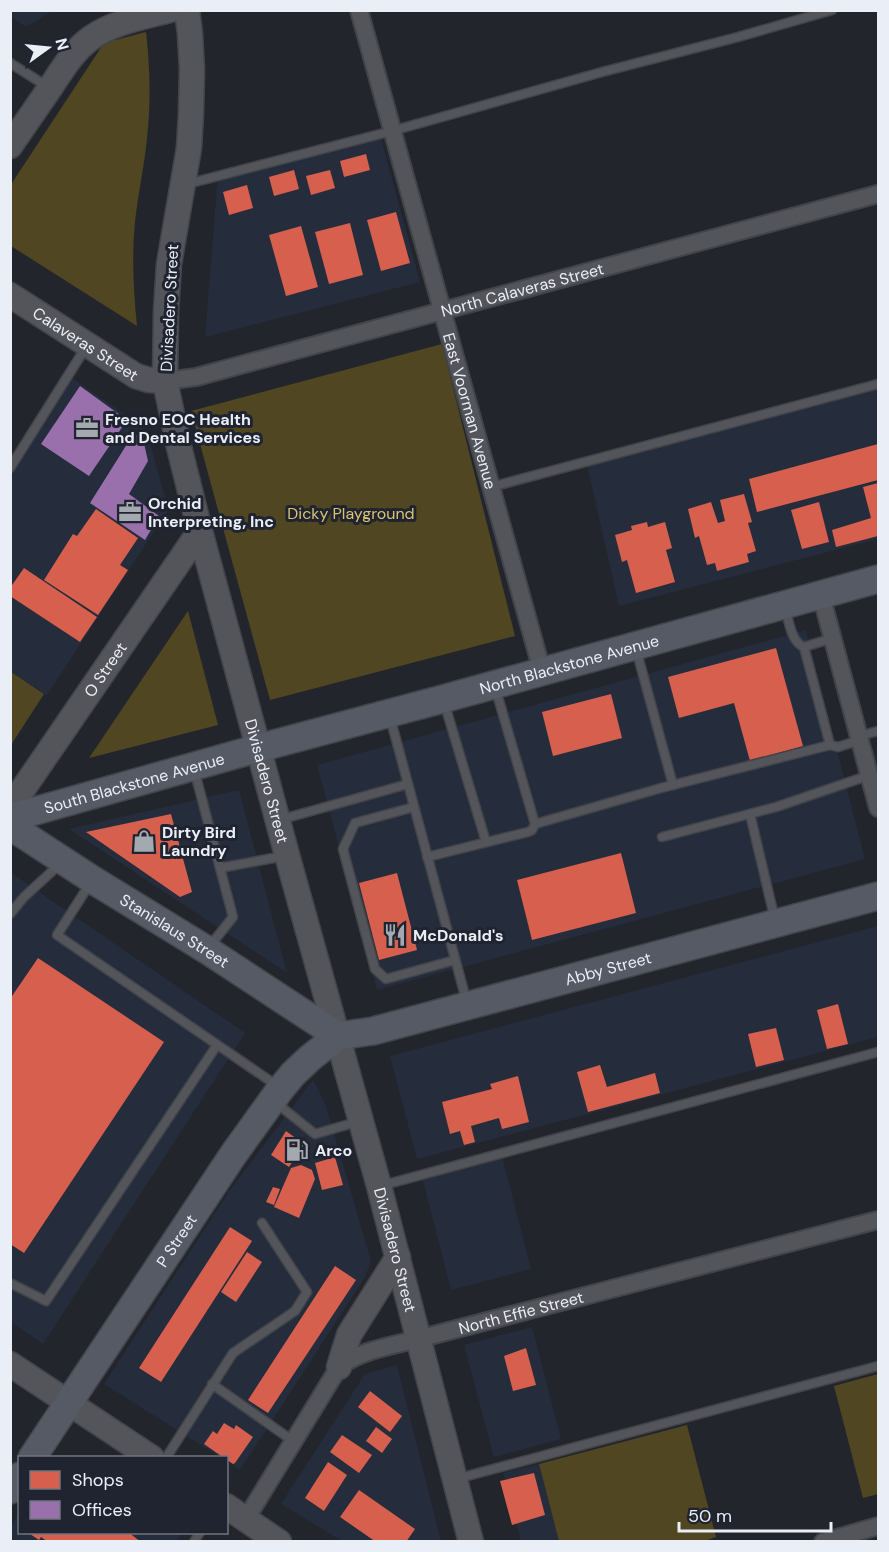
<svg xmlns="http://www.w3.org/2000/svg" width="889" height="1552" font-family="'DM Sans',sans-serif">
  <rect width="100%" height="100%" fill="#23252c"/>
  <g fill="#252c3c">
    <path d="M 10,11 L 11,10 L 52,11 L 26,27 L 11,17 Z"/>
    <path d="M 379,132 L 420,282 L 205,337 L 218,175 Z"/>
    <path d="M 69,376 L 147,430 L 168,510 L 47,695 L 11,672 L 10,468 Z"/>
    <path d="M 878,386 L 878,539 L 619,606 L 587,465 Z"/>
    <path d="M 806,630 L 865,859 L 377,990 L 317,765 Z"/>
    <path d="M 239,790 L 287,973 L 69,829 Z"/>
    <path d="M 10,872 L 245,1033 L 43,1344 L 11,1322 Z"/>
    <path d="M 878,926 L 878,1037 L 417,1159 L 390,1056 Z"/>
    <path d="M 313,1080 L 326,1106 L 371,1261 L 365,1277 L 240,1470 L 227,1462 L 226,1458 L 220,1457 L 104,1384 L 230,1190 Z"/>
    <path d="M 502,1156 L 531,1269 L 451,1290 L 422,1177 Z"/>
    <path d="M 532,1327 L 561,1439 L 494,1457 L 464,1345 Z"/>
    <path d="M 397,1365 L 441,1541 L 342,1541 L 281,1504 L 365,1374 Z"/>
    <path d="M 539,1464 L 559,1541 L 521,1541 L 503,1473 Z"/>
    <path d="M 19,1513 L 20,1532 L 183,1533 L 177,1541 L 11,1542 L 11,1527 Z"/>
  </g>
  <g fill="#504622">
    <path d="M 146,32 C 150,68 151,102 147,138 C 144,170 136,202 134,234 C 132,265 134,296 137,326 L 11,246 L 10,186 L 104,43 Z"/>
    <path d="M 442,344 L 515,636 L 270,700 L 191,411 Z"/>
    <path d="M 188,611 L 218,725 L 89,758 Z"/>
    <path d="M 11,672 L 44,694 L 11,745 Z"/>
    <path d="M 878,1374 L 878,1494 L 863,1498 L 834,1386 Z"/>
    <path d="M 687,1425 L 716,1537 L 701,1542 L 559,1541 L 539,1464 Z"/>
  </g>
  <g fill="#d6604d">
    <path d="M 366,154 L 370,170 L 344,177 L 340,161 Z"/>
    <path d="M 294,170 L 299,189 L 274,196 L 269,177 Z"/>
    <path d="M 330,170 L 335,188 L 311,195 L 306,176 Z"/>
    <path d="M 247,185 L 253,208 L 229,215 L 223,192 Z"/>
    <path d="M 396,212 L 410,263 L 381,271 L 367,220 Z"/>
    <path d="M 350,223 L 363,275 L 329,284 L 315,232 Z"/>
    <path d="M 301,226 L 318,287 L 286,296 L 269,235 Z"/>
    <path d="M 878,444 L 878,480 L 757,512 L 749,479 Z"/>
    <path d="M 878,483 L 878,536 L 836,547 L 832,530 L 871,518 L 863,487 Z"/>
    <path d="M 744,494 L 752,522 L 748,523 L 756,551 L 747,554 L 749,562 L 717,571 L 715,563 L 707,565 L 699,536 L 695,538 L 688,509 L 711,502 L 718,523 L 725,521 L 720,500 Z"/>
    <path d="M 819,502 L 829,542 L 802,549 L 791,510 Z"/>
    <path d="M 96,509 L 138,538 L 120,565 L 128,570 L 98,615 L 44,580 L 73,534 L 77,536 Z"/>
    <path d="M 647,522 L 648,527 L 665,522 L 672,548 L 666,550 L 675,582 L 636,593 L 627,560 L 622,562 L 615,535 L 632,530 L 631,526 Z"/>
    <path d="M 24,568 L 97,617 L 80,642 L 10,596 L 10,588 Z"/>
    <path d="M 776,648 L 803,746 L 750,761 L 734,703 L 679,718 L 668,677 Z"/>
    <path d="M 611,694 L 622,738 L 553,756 L 542,712 Z"/>
    <path d="M 171,814 L 192,892 L 180,897 L 86,832 Z"/>
    <path d="M 621,853 L 636,913 L 532,940 L 517,880 Z"/>
    <path d="M 397,873 L 417,950 L 379,960 L 359,883 Z"/>
    <path d="M 38,958 L 164,1042 L 24,1253 L 10,1244 L 10,999 Z"/>
    <path d="M 838,1004 L 848,1044 L 827,1049 L 817,1010 Z"/>
    <path d="M 776,1028 L 784,1060 L 756,1067 L 748,1034 Z"/>
    <path d="M 600,1065 L 607,1087 L 655,1073 L 660,1093 L 588,1112 L 577,1072 Z"/>
    <path d="M 518,1076 L 529,1122 L 502,1129 L 499,1118 L 471,1126 L 475,1142 L 464,1145 L 460,1131 L 450,1134 L 442,1102 L 492,1089 L 490,1084 Z"/>
    <path d="M 286,1131 L 304,1144 L 289,1167 L 271,1155 Z"/>
    <path d="M 335,1157 L 343,1185 L 322,1190 L 315,1163 Z"/>
    <path d="M 301,1165 L 312,1170 L 315,1179 L 299,1218 L 274,1207 L 291,1168 Z"/>
    <path d="M 273,1187 L 280,1189 L 274,1205 L 266,1202 Z"/>
    <path d="M 230,1227 L 252,1241 L 161,1382 L 139,1368 Z"/>
    <path d="M 247,1252 L 262,1262 L 236,1302 L 221,1292 Z"/>
    <path d="M 335,1266 L 356,1280 L 268,1413 L 248,1400 Z"/>
    <path d="M 526,1348 L 536,1385 L 513,1391 L 504,1356 Z"/>
    <path d="M 370,1391 L 402,1416 L 390,1432 L 358,1407 Z"/>
    <path d="M 224,1423 L 234,1429 L 236,1425 L 253,1437 L 235,1463 L 233,1464 L 226,1459 L 226,1458 L 224,1458 L 204,1444 L 213,1431 L 217,1434 Z"/>
    <path d="M 376,1427 L 392,1439 L 382,1453 L 366,1441 Z"/>
    <path d="M 342,1435 L 372,1455 L 359,1473 L 330,1452 Z"/>
    <path d="M 328,1462 L 347,1475 L 324,1511 L 305,1498 Z"/>
    <path d="M 534,1473 L 545,1515 L 512,1525 L 500,1481 Z"/>
    <path d="M 359,1490 L 415,1529 L 406,1542 L 376,1542 L 340,1517 Z"/>
    <path d="M 27,1532 L 128,1532 L 141,1542 L 48,1542 L 41,1537 L 39,1540 Z"/>
  </g>
  <g fill="#9970ab">
    <path d="M 80,386 L 127,420 L 89,476 L 41,444 Z"/>
    <path d="M 134,433 L 143,439 L 148,461 L 129,494 L 159,516 L 145,540 L 90,503 Z"/>
  </g>
  <g fill="none" stroke-linecap="round" stroke-linejoin="round">
    <g stroke="#414449" stroke-width="11">
      <g id="lane">
        <path d="M 10,63 L 48,87"/>
        <path d="M 187,184 L 392,131 L 602,72 L 738,37 L 832,10"/>
        <path d="M 10,468 L 86,347"/>
        <path d="M 491,487 L 878,384"/>
        <path d="M 785,608 C 789,621 791,642 804,647 L 830,745"/>
        <path d="M 804,647 L 833,638"/>
        <path d="M 636,649 L 673,785"/>
        <path d="M 444,702 L 486,842"/>
        <path d="M 390,717 L 467,1003"/>
        <path d="M 859,736 L 878,731"/>
        <path d="M 194,769 L 220,868 L 284,856"/>
        <path d="M 414,807 L 355,823 L 343,849 L 375,969 L 386,979 L 455,960"/>
        <path d="M 750,814 L 775,920"/>
        <path d="M 279,820 L 408,784"/>
        <path d="M 535,824 L 661,788 L 830,745 L 838,747 L 860,740"/>
        <path d="M 662,837 L 776,807 L 870,775"/>
        <path d="M 427,857 L 528,832 L 532,830 L 535,824 L 495,687"/>
        <path d="M 91,882 L 57,935 L 279,1087"/>
        <path d="M 10,914 L 24,897 L 61,863"/>
        <path d="M 209,947 L 233,917 L 220,868"/>
        <path d="M 275,1102 L 315,1134 L 360,1121"/>
        <path d="M 380,1186 L 878,1052"/>
        <path d="M 10,1283 L 46,1301 L 217,1045"/>
        <path d="M 212,1384 L 293,1441"/>
        <path d="M 166,1458 L 233,1353 L 295,1311 L 307,1292 L 262,1223"/>
        <path d="M 456,1479 L 878,1366"/>
        <path d="M 194,1542 L 200,1532"/>
      </g>
    </g>
    <g stroke="#414449" stroke-width="20">
      <g id="street">
        <path id="s1" d="M 359,10 L 542,671"/>
        <path id="s2" d="M 165,381 L 196,377 L 878,194"/>
        <path d="M 821,595 L 878,808"/>
        <path id="s3" d="M 246,1519 L 339,1367 C 361,1350 391,1346 418,1339 L 878,1220"/>
        <path d="M 823,1542 L 878,1526"/>
      </g>
    </g>
    <g stroke="#414449" stroke-width="27">
      <g id="secondary">
        <path id="s4" d="M 187,10 L 190,34 L 192,69 L 191,114 L 189,148 L 169,264 L 166,311 L 165,381 L 178,443 L 200,531 L 287,855 L 379,1186 L 471,1542"/>
        <path d="M 10,146 C 24,126 37,107 50,88 C 62,70 73,51 91,38 C 113,22 144,17 170,10"/>
        <path id="s5" d="M 10,295 L 136,376 L 149,380 L 165,381"/>
        <path id="s6" d="M 10,808 L 200,531"/>
        <path d="M 10,1364 L 152,1458"/>
        <path d="M 339,1367 L 349,1335 L 398,1257"/>
        <path d="M 226,1506 L 279,1542"/>
      </g>
    </g>
    <g stroke="#414449" stroke-width="30">
      <g id="primary">
        <path id="s7" d="M 10,818 L 259,748 L 439,700 L 878,579"/>
        <path id="s8" d="M 10,826 L 93,880 L 207,950 L 338,1036"/>
        <path id="s9" d="M 32,1458 L 233,1155 L 279,1091 L 293,1074 L 310,1058 L 338,1036 L 373,1031 L 878,896"/>
        <path d="M 10,1490 L 20,1476"/>
      </g>
    </g>
    <use href="#lane" stroke="#53555a" stroke-width="8"/>
    <use href="#street" stroke="#53555a" stroke-width="16"/>
    <use href="#secondary" stroke="#53555a" stroke-width="24"/>
    <use href="#primary" stroke="#555a65" stroke-width="27"/>
  </g>
  <defs>
    <g id="office-bare" transform="scale(1.8)"><path d="M-6-3h4V-5.5h4V-3h4V5H-6ZM-1-4.5V-3h2v-1.5ZM-6 0V1H6V0Z" fill="#a4a8af" stroke="#1f2430" stroke-width="2.5" paint-order="stroke"/></g>
    <g id="shop-bare" transform="scale(1.8)"><path d="M-5-2.5h2.3a2.7 3.5 0 0 1 5.4 0H5L5.5 6h-11ZM-1.5-2.5h3a1.5 2.3 0 0 0-3 0Z" fill="#a4a8af" stroke="#1f2430" stroke-width="2.5" paint-order="stroke"/></g>
    <g id="restaurant-bare" transform="scale(1.8)"><path d="M-5-6h1v4h1v-4h1v4h1v-4h1v5L-1.5 .5V6h-2V.5L-5-1ZM5-6V6H3V1.5H1.5Q1.5-4 5-6Z" fill="#a4a8af" stroke="#1f2430" stroke-width="2.5" paint-order="stroke"/></g>
    <g id="fuel-bare" transform="scale(1.8)"><path d="M-5.5-6h7V0h2V4h1.3V-2.5L3-4.5l.8-.8L6-3V5H2.5V1h-1V6h-7ZM-4.2-4.7v3.2H.2V-4.7Z" fill="#a4a8af" stroke="#1f2430" stroke-width="2.5" paint-order="stroke"/></g>
  </defs>
  <g fill-rule="evenodd">
    <use href="#office-bare" x="87" y="428"/>
    <use href="#office-bare" x="130" y="512"/>
    <use href="#shop-bare" x="144" y="841"/>
    <use href="#restaurant-bare" x="395" y="935"/>
    <use href="#fuel-bare" x="297" y="1150"/>
  </g>
  <g text-anchor="middle" stroke-width="6" stroke-linejoin="round" paint-order="stroke">
    <g font-size="16" fill="#eaeef6" stroke="#1f2430">
      <text dy="6" stroke="none"><textPath href="#s2" startOffset="369">North Calaveras Street</textPath></text>
      <text transform="translate(169 308) rotate(-87)" y="6">Divisadero Street</text>
      <text dy="6" stroke="none"><textPath href="#s5" startOffset="90">Calaveras Street</textPath></text>
      <text dy="6" stroke="none"><textPath href="#s1" startOffset="416">East Voorman Avenue</textPath></text>
      <text dy="6" stroke="none"><textPath href="#s7" startOffset="580">North Blackstone Avenue</textPath></text>
      <text dy="6" stroke="none"><textPath href="#s6" startOffset="168">O Street</textPath></text>
      <text dy="6" stroke="none"><textPath href="#s4" startOffset="786">Divisadero Street</textPath></text>
      <text dy="6" stroke="none"><textPath href="#s7" startOffset="129">South Blackstone Avenue</textPath></text>
      <text dy="6" stroke="none"><textPath href="#s8" startOffset="195">Stanislaus Street</textPath></text>
      <text dy="6" stroke="none"><textPath href="#s9" startOffset="802">Abby Street</textPath></text>
      <text dy="6" stroke="none"><textPath href="#s9" startOffset="261">P Street</textPath></text>
      <text dy="6" stroke="none"><textPath href="#s4" startOffset="1272">Divisadero Street</textPath></text>
      <text dy="6" stroke="none"><textPath href="#s3" startOffset="369">North Effie Street</textPath></text>
    </g>
    <g font-size="16" font-weight="bold" fill="#eaeef6" stroke="#1f2430" text-anchor="start">
      <text x="105" y="425">Fresno EOC Health<tspan x="105" dy="18">and Dental Services</tspan></text>
      <text x="148" y="509">Orchid<tspan x="148" dy="18">Interpreting, Inc</tspan></text>
      <text x="162" y="838">Dirty Bird<tspan x="162" dy="18">Laundry</tspan></text>
      <text x="413" y="941">McDonald's</text>
      <text x="315" y="1156">Arco</text>
    </g>
    <g font-size="16" fill="#dbc370" stroke="#1f2430">
      <text x="351" y="519">Dicky Playground</text>
    </g>
  </g>
  <rect width="889" height="1552" fill="none" stroke="#eaeef6" stroke-width="24"/>
  <rect x="18" y="1456" width="210" height="78" fill="#1f2430" stroke="#70757f" stroke-width="1.5"/>
  <rect x="30" y="1471" width="30" height="18" fill="#d6604d" stroke="#70757f" stroke-width="1.5"/>
  <text x="72" y="1486" font-size="18" fill="#eaeef6">Shops</text>
  <rect x="30" y="1501" width="30" height="18" fill="#9970ab" stroke="#70757f" stroke-width="1.5"/>
  <text x="72" y="1516" font-size="18" fill="#eaeef6">Offices</text>
  <g transform="translate(48 48) rotate(75)" stroke="#1f2430" stroke-width="4.5" paint-order="stroke">
  <path d="M0-4.5L10 22L0 15L-10 22Z" fill="#eaeef6"/>
  <text y="-9" font-size="16" font-weight="bold" text-anchor="middle" fill="#eaeef6">N</text>
  </g>
  <path d="M679 1522v9h152v-9" fill="none" stroke="#eaeef6" stroke-width="3"/>
  <text x="688" y="1522" font-size="18" fill="#eaeef6" stroke="#1f2430" stroke-width="4.5" paint-order="stroke">50 m</text>
</svg>
